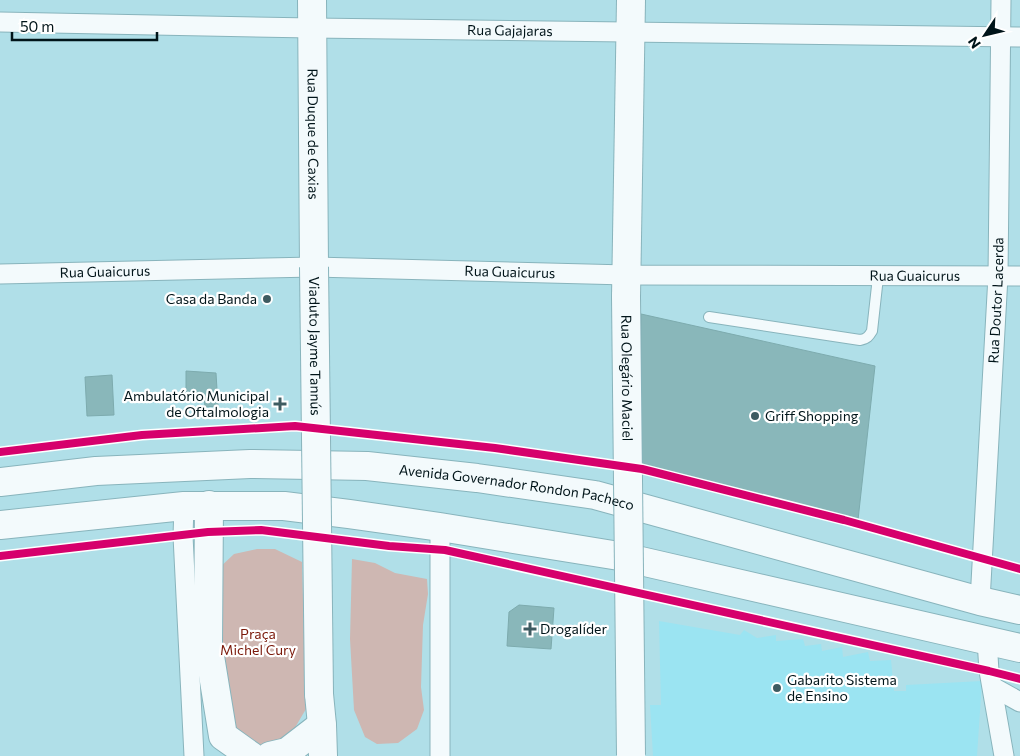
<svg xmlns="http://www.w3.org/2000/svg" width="1020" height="756" font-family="Commissioner,sans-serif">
  <rect width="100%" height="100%" fill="#b0dfe8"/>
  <path fill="#9be4f2" d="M 659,621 L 740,635 L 744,630 L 757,638 L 776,635 L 776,641 L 803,639 L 805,646 L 821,644 L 822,651 L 842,647 L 843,657 L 868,652 L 870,661 L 891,660 L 894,691 L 906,691 L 906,685 L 982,681 L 977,756 L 653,756 L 650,705 L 661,705 Z"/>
  <g fill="#ceb7b2">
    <path d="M 257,549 L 275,549 L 302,562 L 306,709 L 293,731 L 273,745 L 251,748 L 229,735 L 218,694 L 217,570 L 234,554 Z"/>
    <path d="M 352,559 L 375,563 L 395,573 L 427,579 L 428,594 L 423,625 L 421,687 L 424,710 L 417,729 L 398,743 L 377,744 L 365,737 L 354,710 L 350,639 Z"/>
  </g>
  <g fill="#89b7ba" stroke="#7dabae">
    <path d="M 641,314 L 875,366 L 858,520 L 640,466 Z"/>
    <path d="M 186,371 L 216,373 L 218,406 L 205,407 L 204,396 L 186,396 Z"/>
    <path d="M 112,375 L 114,415 L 87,416 L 85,377 Z"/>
    <path d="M 519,605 L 554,608 L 551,649 L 507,646 L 509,612 Z"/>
  </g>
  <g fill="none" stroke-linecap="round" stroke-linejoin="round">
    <g stroke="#88b4bc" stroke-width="12">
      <path id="lane" d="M 709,317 L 860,340 C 867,339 869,336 872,331 L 878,277"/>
    </g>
    <g stroke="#88b4bc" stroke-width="21">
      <g id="street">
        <path id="s1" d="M 0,22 L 312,28 L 1020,37"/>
        <path id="s2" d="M 0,274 L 314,267 L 627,275 L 1020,276"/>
        <path d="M 184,506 L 183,536 L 194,756"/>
        <path id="s3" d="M 980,601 L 998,276 L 1001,0"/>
        <path d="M 987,640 L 989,671 L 1004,756"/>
        <path d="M 993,687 L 1020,702"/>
        <path d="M 440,756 L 440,527"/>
      </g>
    </g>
    <g stroke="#88b4bc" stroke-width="30">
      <g id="secondary">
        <path id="s4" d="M 312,0 L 314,267"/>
        <path d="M 626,297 L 631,0"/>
        <path d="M 209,505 L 208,644 L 223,736 L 251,756"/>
        <path d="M 319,694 L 322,725 L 323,756"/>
        <path d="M 270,756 L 287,752 L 322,725"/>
      </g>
    </g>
    <g stroke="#88b4bc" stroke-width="30">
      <g id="primary">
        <path id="s5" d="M 0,482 L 96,471 L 250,464 L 367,466 L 477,478 L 595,495 L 980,601 L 1020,610"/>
        <path d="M 0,525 L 184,506 L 284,506 L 349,514 L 440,527 L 619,556 L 1020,648"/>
      </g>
    </g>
    <use href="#lane" stroke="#f3fafc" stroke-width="10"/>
    <use href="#street" stroke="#f3fafc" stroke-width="19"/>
    <use href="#secondary" stroke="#f3fafc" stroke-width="28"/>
    <use href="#primary" stroke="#f3fafc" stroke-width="28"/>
    <g stroke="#88b4bc" stroke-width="30" stroke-linecap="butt">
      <g id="secondary-bridge">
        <path id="s6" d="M 314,267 L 319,694"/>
        <path id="s7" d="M 626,297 L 631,755"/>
      </g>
    </g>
    <use href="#secondary-bridge" stroke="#f3fafc" stroke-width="28"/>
    <g stroke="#fff" stroke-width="11">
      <g id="cycleway">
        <path d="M 0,452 L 142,435 L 295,426 L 495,448 L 642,469 L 844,520 L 1020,569"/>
        <path d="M 0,556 L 208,532 L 261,530 L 389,546 L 445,550 L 989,671 L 1020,679"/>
      </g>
    </g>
    <use href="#cycleway" stroke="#d6006c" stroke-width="8"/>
  </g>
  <g fill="#3e5b61" stroke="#fff" stroke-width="2">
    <circle cx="267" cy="299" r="5"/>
    <path d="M277.5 396.5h5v5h5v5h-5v5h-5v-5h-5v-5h5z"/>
    <circle cx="755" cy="416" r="5"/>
    <path d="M527.5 621.5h5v5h5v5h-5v5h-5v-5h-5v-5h5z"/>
    <circle cx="777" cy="688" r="5"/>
  </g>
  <g text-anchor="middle" stroke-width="4.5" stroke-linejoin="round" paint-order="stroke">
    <g font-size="14" fill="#001419" stroke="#fff">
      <text dy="5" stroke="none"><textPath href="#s1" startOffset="510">Rua Gajajaras</textPath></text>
      <text dy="5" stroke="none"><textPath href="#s4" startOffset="134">Rua Duque de Caxias</textPath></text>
      <text dy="5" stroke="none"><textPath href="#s2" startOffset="105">Rua Guaicurus</textPath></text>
      <text dy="5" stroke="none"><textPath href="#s2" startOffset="510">Rua Guaicurus</textPath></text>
      <text dy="5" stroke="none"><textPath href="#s2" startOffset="915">Rua Guaicurus</textPath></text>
      <text dy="5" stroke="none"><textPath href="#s3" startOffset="301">Rua Doutor Lacerda</textPath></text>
      <text dy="5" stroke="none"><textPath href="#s6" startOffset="79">Viaduto Jayme Tannús</textPath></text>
      <text dy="5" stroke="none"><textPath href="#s7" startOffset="81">Rua Olegário Maciel</textPath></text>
      <text dy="5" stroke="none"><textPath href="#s5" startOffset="519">Avenida Governador Rondon Pacheco</textPath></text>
    </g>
    <g font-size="14" fill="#001419" stroke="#fff" text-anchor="start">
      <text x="257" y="304" text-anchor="end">Casa da Banda</text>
      <text x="269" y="401" text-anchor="end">Ambulatório Municipal<tspan x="269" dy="16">de Oftalmologia</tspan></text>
      <text x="765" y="421">Griff Shopping</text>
      <text x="540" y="634">Drogalíder</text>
      <text x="787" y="685">Gabarito Sistema<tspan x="787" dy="16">de Ensino</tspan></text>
    </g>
    <g font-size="14" fill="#7b190a" stroke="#fff">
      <text x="258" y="639">Praça<tspan x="258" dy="16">Michel Cury</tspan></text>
    </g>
  </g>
  <g transform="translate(985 35) rotate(235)" stroke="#ffffff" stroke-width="4" paint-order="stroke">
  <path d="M0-4L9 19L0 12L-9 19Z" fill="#001419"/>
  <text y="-8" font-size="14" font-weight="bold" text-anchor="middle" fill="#001419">N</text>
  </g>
  <path d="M12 32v8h145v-8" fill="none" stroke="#001419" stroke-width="2.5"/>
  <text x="20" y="32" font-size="15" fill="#001419" stroke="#ffffff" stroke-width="4" paint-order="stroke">50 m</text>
</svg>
